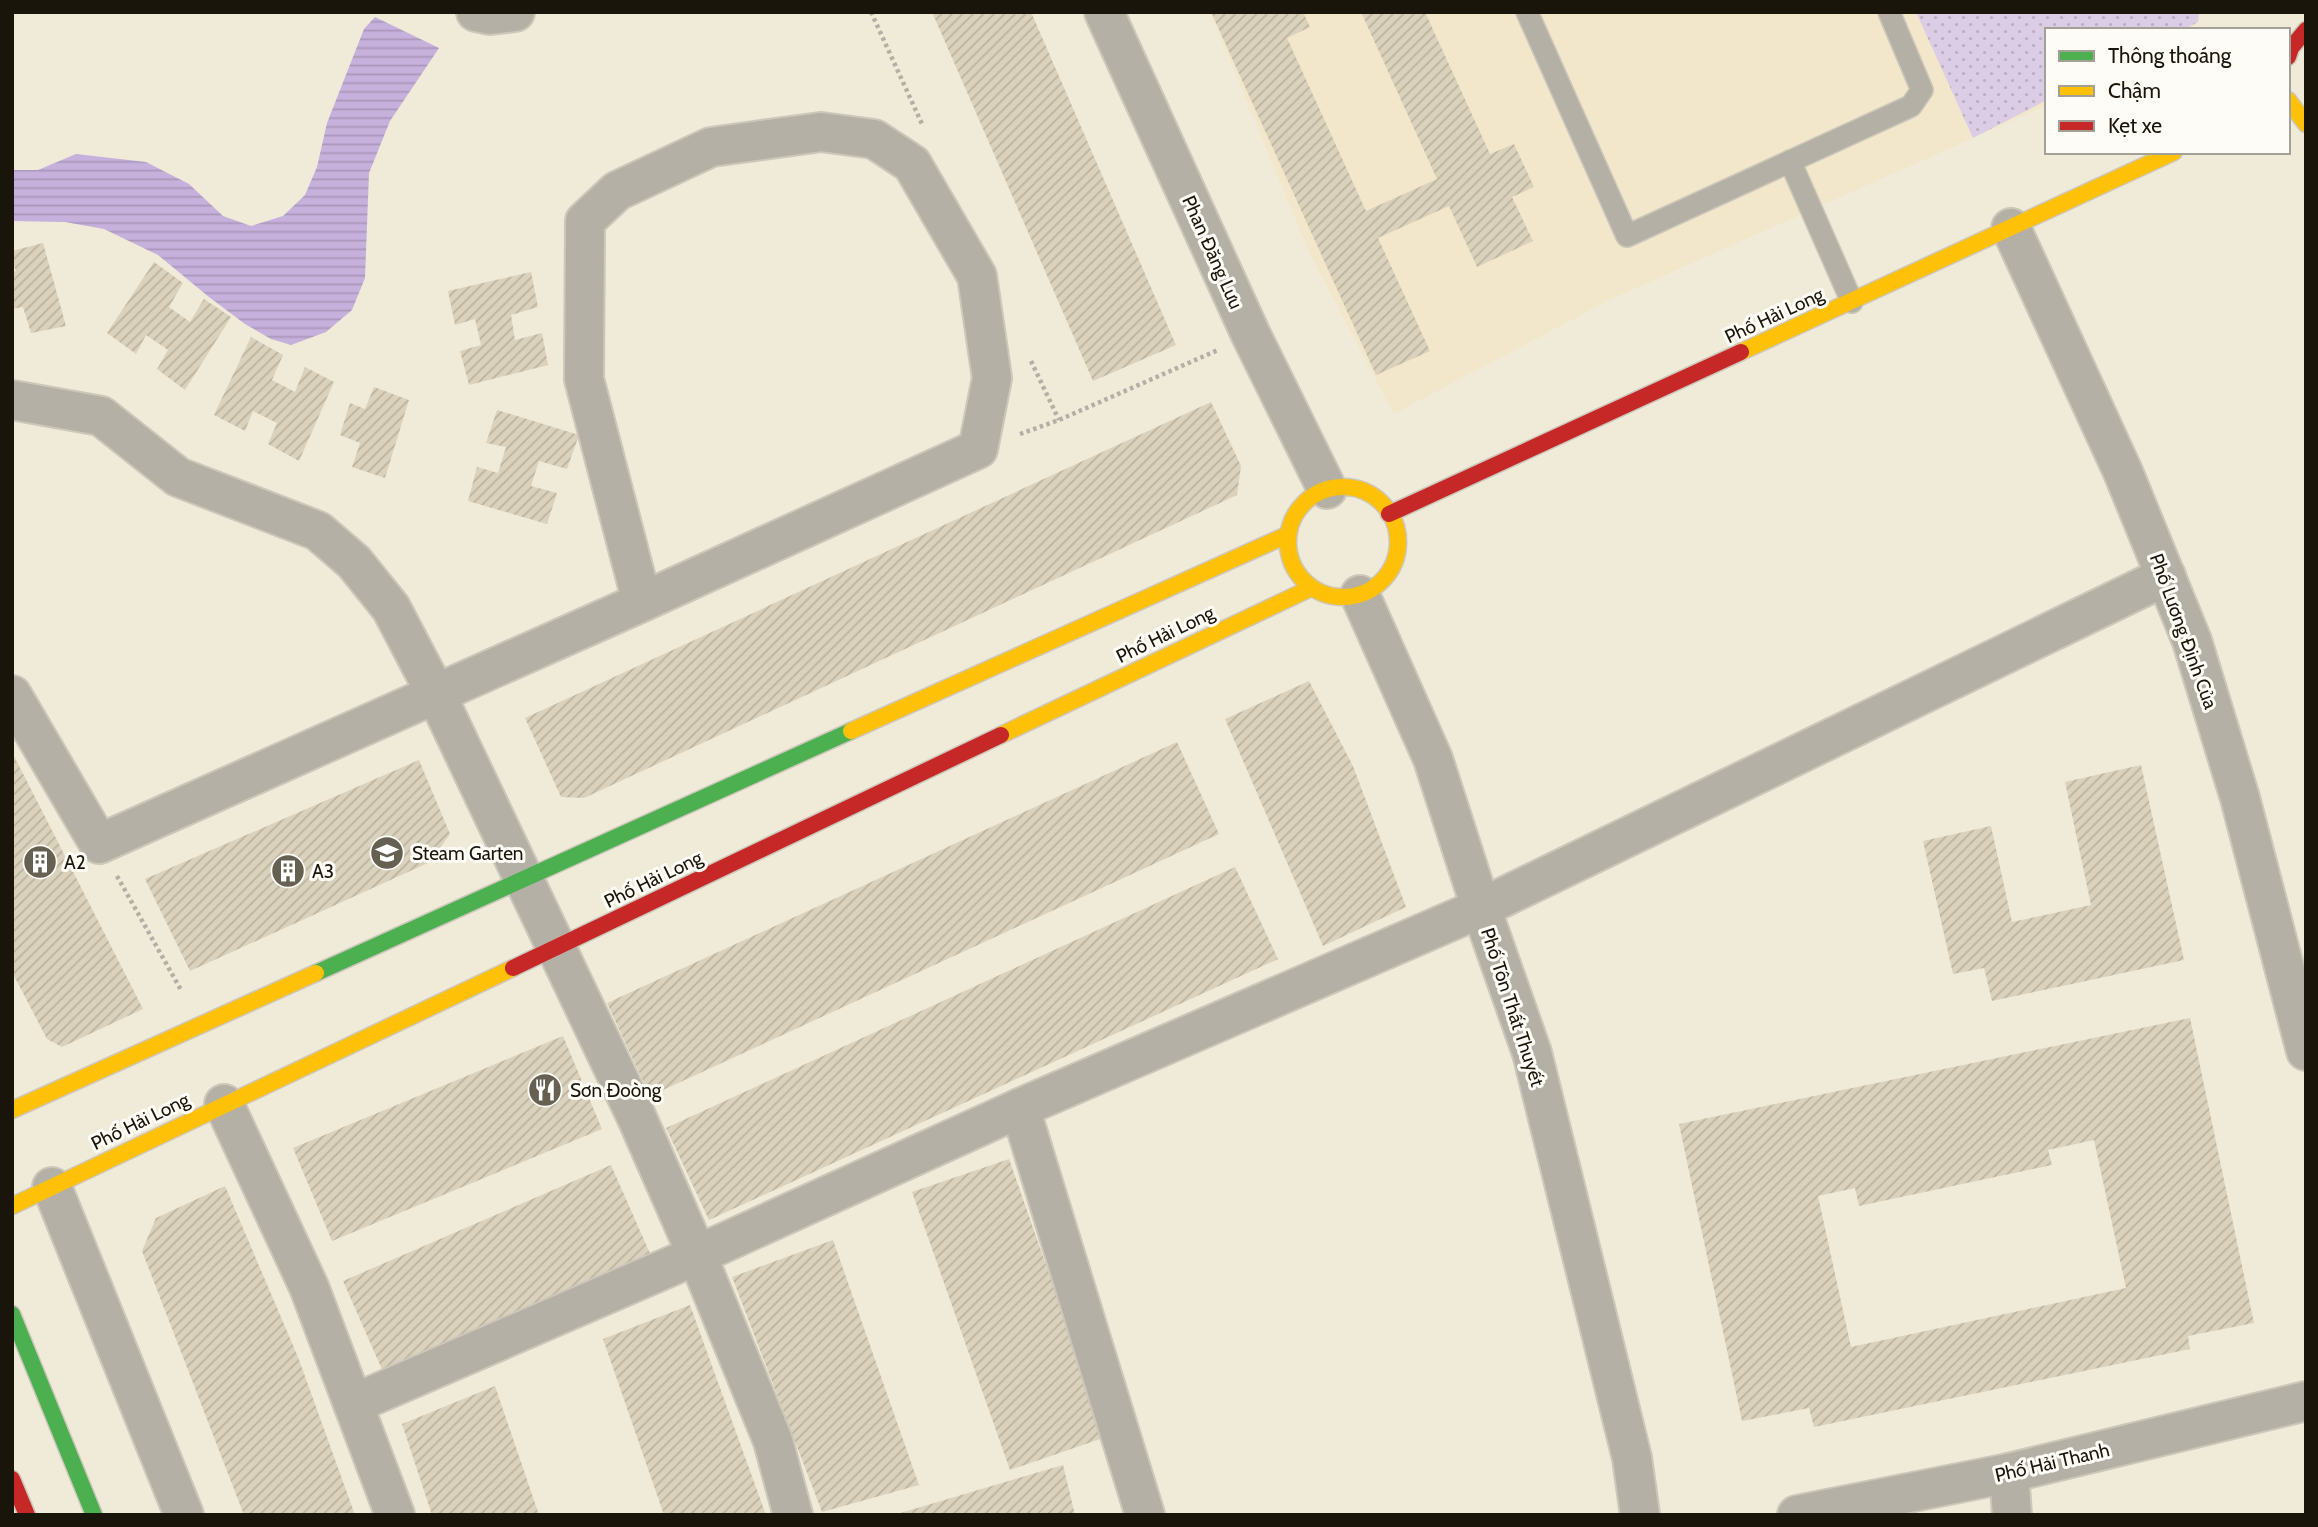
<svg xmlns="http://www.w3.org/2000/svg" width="2318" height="1527" font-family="Cabin,sans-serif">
  <defs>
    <pattern id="garden-dots" width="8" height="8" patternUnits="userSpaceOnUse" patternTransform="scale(1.75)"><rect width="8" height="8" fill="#dbcde5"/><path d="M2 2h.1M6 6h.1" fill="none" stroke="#bbafc3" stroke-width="1.8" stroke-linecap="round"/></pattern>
    <pattern id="water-rules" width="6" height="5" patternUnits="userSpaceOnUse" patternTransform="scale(1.75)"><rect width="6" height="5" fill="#c5b1db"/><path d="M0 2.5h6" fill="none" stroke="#a997bb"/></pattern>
    <pattern id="building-hatch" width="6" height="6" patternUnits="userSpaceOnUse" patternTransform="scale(1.75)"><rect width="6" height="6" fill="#dad2bc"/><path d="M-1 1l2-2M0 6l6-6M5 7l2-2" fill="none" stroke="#bab3a0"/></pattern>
  </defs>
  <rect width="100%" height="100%" fill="#f0ead9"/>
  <path fill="#f2e7cb" d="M 1210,12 L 2198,12 L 2198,22 L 2190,30 L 2047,30 L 2047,105 L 1611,299 L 1394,414 L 1309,252 Z"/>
  <path fill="url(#garden-dots)" d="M 1916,12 L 2199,12 L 2198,22 L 2183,30 L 2047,30 L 2047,100 L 1973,138 Z"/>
  <path fill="url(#water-rules)" d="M 375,17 L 439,48 L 390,121 L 369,173 L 365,278 L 352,310 L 326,332 L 291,345 L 271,339 L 245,324 L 209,297 L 158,255 L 104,229 L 65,222 L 12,221 L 12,170 L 38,170 L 76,154 L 146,162 L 189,184 L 223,216 L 251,226 L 283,216 L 305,195 L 317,167 L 327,123 L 364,29 Z"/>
  <g fill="url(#building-hatch)" fill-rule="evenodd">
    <path d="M 932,12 L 1031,12 L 1176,345 L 1093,381 Z"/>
    <path d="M 1211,12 L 1303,12 L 1310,27 L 1287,38 L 1366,211 L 1437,179 L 1361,12 L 1425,12 L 1490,154 L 1514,144 L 1534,187 L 1512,197 L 1533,241 L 1477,267 L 1449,206 L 1378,238 L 1430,351 L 1376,375 Z"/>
    <path d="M 43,243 L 66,326 L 31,333 L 23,307 L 12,309 L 12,272 L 16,271 L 12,261 L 12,251 Z"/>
    <path d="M 154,262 L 183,283 L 169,307 L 190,322 L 204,299 L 231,317 L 185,390 L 157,369 L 168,350 L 146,335 L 136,354 L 107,333 Z"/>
    <path d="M 531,272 L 538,307 L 511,315 L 515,340 L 542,333 L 548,365 L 469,385 L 460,351 L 481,345 L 475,319 L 455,325 L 448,291 Z"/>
    <path d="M 251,337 L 283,355 L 272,380 L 295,392 L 305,367 L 334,382 L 299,461 L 268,444 L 277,423 L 253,411 L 245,431 L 214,415 Z"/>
    <path d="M 374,387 L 409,400 L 385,478 L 352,467 L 360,443 L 340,435 L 350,403 L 365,409 Z"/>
    <path d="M 1211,402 L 1241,466 L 1237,495 L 584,798 L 561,797 L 525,718 Z"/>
    <path d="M 497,410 L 579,435 L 567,469 L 539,461 L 531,486 L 557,493 L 547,524 L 468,501 L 477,467 L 498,473 L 506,447 L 486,443 Z"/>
    <path d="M 1309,681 L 1353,766 L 1406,907 L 1323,946 L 1225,719 Z"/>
    <path d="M 1177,742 L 1219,834 L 650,1096 L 607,1003 Z"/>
    <path d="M 12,752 L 143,1009 L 62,1047 L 47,1039 L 12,972 Z"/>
    <path d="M 419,760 L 450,834 L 430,862 L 190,971 L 145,879 Z"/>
    <path d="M 2141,765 L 2184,960 L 1992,1001 L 1984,968 L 1953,974 L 1923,841 L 1991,826 L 2012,922 L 2091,905 L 2065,782 Z"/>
    <path d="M 1235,867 L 1278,959 L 709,1220 L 666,1128 Z"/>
    <path d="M 2190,1018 L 2254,1323 L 2188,1336 L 2190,1349 L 1814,1427 L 1809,1408 L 1742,1421 L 1679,1124 ZM 2094,1140 L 2126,1288 L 1851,1347 L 1818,1196 L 1855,1188 L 1859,1206 L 2052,1165 L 2048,1150 Z"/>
    <path d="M 563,1036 L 602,1129 L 332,1241 L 293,1148 Z"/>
    <path d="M 1009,1159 L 1106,1437 L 1010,1470 L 912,1192 Z"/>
    <path d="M 611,1165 L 652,1258 L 384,1374 L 343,1281 Z"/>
    <path d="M 225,1186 L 298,1357 L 355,1515 L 244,1515 L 142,1251 L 156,1218 Z"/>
    <path d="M 833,1240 L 919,1485 L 822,1512 L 732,1277 Z"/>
    <path d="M 690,1305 L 766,1515 L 664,1515 L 603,1339 Z"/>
    <path d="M 495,1386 L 539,1515 L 432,1515 L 402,1424 Z"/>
    <path d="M 1063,1465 L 1075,1515 L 897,1515 L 897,1514 Z"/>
  </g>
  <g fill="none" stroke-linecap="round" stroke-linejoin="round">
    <g stroke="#ccc7ba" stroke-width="24">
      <g id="lane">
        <path d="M 1527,12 L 1627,236 L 1911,106 L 1922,90 L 1889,12"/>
        <path d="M 1790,161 L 1852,302"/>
      </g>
    </g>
    <g stroke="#ccc7ba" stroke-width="42">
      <g id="street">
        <path d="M 476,12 L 490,15 L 515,12"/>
        <path d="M 1104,12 L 1251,335 L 1327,489"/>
        <path d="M 2011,228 L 2123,472 L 2192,641 L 2240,798 L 2306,1051"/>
        <path d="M 12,400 L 101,416 L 178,477 L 318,531 L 354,562 L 391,608 L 436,694 L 637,1118 L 697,1255 L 773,1441 L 793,1515"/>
        <path d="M 1360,595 L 1433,759 L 1481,908 L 1532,1053 L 1632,1458 L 1640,1515"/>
        <path d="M 12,695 L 99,844 L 642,602 L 978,449 L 992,378 L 977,276 L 912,164 L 874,139 L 821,132 L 711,147 L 617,191 L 585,221 L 584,379 L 642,602"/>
        <path d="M 224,1104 L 309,1287 L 395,1515"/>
        <path d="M 1020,1108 L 1145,1515"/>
        <path d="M 52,1187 L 184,1515"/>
        <path d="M 353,1404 L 697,1255 L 1020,1108 L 1481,908 L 2166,576"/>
        <path d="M 2009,1473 L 2012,1515"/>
        <path d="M 1797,1515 L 2009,1473 L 2306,1401"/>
      </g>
    </g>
    <g stroke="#ccc7ba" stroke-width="19">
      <g id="fast">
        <path d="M 316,973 L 851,731"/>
        <path d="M 12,1314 L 94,1515"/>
      </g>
    </g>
    <g stroke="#ccc7ba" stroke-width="19">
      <g id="slow">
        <path d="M 2288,100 L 2306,124"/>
        <path d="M 1741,352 L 2174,152"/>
        <circle cx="1343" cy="542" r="55"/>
        <path d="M 851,731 L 1287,535"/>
        <path d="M 1001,735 L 1311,588"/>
        <path d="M 12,1110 L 316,973"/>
        <path d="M 12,1206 L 513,968"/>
      </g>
    </g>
    <g stroke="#ccc7ba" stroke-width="19">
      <g id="jam">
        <path d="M 2288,57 L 2291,48 L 2306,30"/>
        <path d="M 1389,514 L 1741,352"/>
        <path d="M 513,968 L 1001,735"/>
        <path d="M 12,1479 L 27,1515"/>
      </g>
    </g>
    <g stroke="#b4afa5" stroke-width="4.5" stroke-dasharray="3.5 3.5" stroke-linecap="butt">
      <path d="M 871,12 L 922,124"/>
      <path d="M 1031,361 L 1059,420"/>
      <path d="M 1020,434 L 1059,420 L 1218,350"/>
      <path d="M 117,876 L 181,990"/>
    </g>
    <use href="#lane" stroke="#b4b0a5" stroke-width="21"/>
    <use href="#street" stroke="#b4b0a5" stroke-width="38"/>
    <use href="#fast" stroke="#4caf50" stroke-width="16"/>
    <use href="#slow" stroke="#ffc107" stroke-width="16"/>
    <use href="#jam" stroke="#c62828" stroke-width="16"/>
  </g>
  <defs>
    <g id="school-disc" transform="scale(1.75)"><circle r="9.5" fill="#656052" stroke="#fefcf6"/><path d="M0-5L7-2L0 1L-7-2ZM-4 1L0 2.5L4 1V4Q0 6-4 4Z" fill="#fff"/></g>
    <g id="building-disc" transform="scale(1.75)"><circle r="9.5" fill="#656052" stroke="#fefcf6"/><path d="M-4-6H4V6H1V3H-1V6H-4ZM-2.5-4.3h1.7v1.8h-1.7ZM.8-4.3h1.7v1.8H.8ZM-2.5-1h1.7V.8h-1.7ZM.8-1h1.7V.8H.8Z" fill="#fff"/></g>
    <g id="restaurant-disc" transform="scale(1.75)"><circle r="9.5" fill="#656052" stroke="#fefcf6"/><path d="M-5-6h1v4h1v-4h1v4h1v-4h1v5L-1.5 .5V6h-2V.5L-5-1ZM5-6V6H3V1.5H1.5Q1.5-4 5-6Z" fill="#fff"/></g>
  </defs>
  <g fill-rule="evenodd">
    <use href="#school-disc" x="387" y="853"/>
    <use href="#building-disc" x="40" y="862"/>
    <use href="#building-disc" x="288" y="871"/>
    <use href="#restaurant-disc" x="545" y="1090"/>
  </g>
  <g text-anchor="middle" stroke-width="6" stroke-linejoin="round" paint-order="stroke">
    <g font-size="19" fill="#1a150a" stroke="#fefcf6">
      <text transform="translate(1213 252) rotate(66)" y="7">Phan Đăng Lưu</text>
      <text transform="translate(1774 315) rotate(-25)" y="7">Phố Hải Long</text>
      <text transform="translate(2184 631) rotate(70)" y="7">Phố Lương Định Của</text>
      <text transform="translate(1165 634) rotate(-26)" y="7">Phố Hải Long</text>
      <text transform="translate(653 879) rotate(-26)" y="7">Phố Hải Long</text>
      <text transform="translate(1513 1007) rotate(72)" y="7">Phố Tôn Thất Thuyết</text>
      <text transform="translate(140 1121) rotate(-26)" y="7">Phố Hải Long</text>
      <text transform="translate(2052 1462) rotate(-13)" y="7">Phố Hải Thanh</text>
    </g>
    <g font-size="19" fill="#1a150a" stroke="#fefcf6" text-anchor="start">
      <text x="412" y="860">Steam Garten</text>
      <text x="64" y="869">A2</text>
      <text x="312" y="878">A3</text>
      <text x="570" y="1097">Sơn Đoòng</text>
    </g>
  </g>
  <rect width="2318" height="1527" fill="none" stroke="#1a150a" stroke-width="28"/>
  <rect x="2045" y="28" width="245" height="126" fill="#fefcf6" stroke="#a3a098" stroke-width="2"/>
  <rect x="2059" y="51" width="35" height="10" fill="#4caf50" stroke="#a3a098" stroke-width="2"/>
  <text x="2108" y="63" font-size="21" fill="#1a150a">Thông thoáng</text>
  <rect x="2059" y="86" width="35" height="10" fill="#ffc107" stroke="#a3a098" stroke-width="2"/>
  <text x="2108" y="98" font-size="21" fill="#1a150a">Chậm</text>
  <rect x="2059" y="121" width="35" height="10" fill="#c62828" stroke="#a3a098" stroke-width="2"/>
  <text x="2108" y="133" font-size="21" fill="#1a150a">Kẹt xe</text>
</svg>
